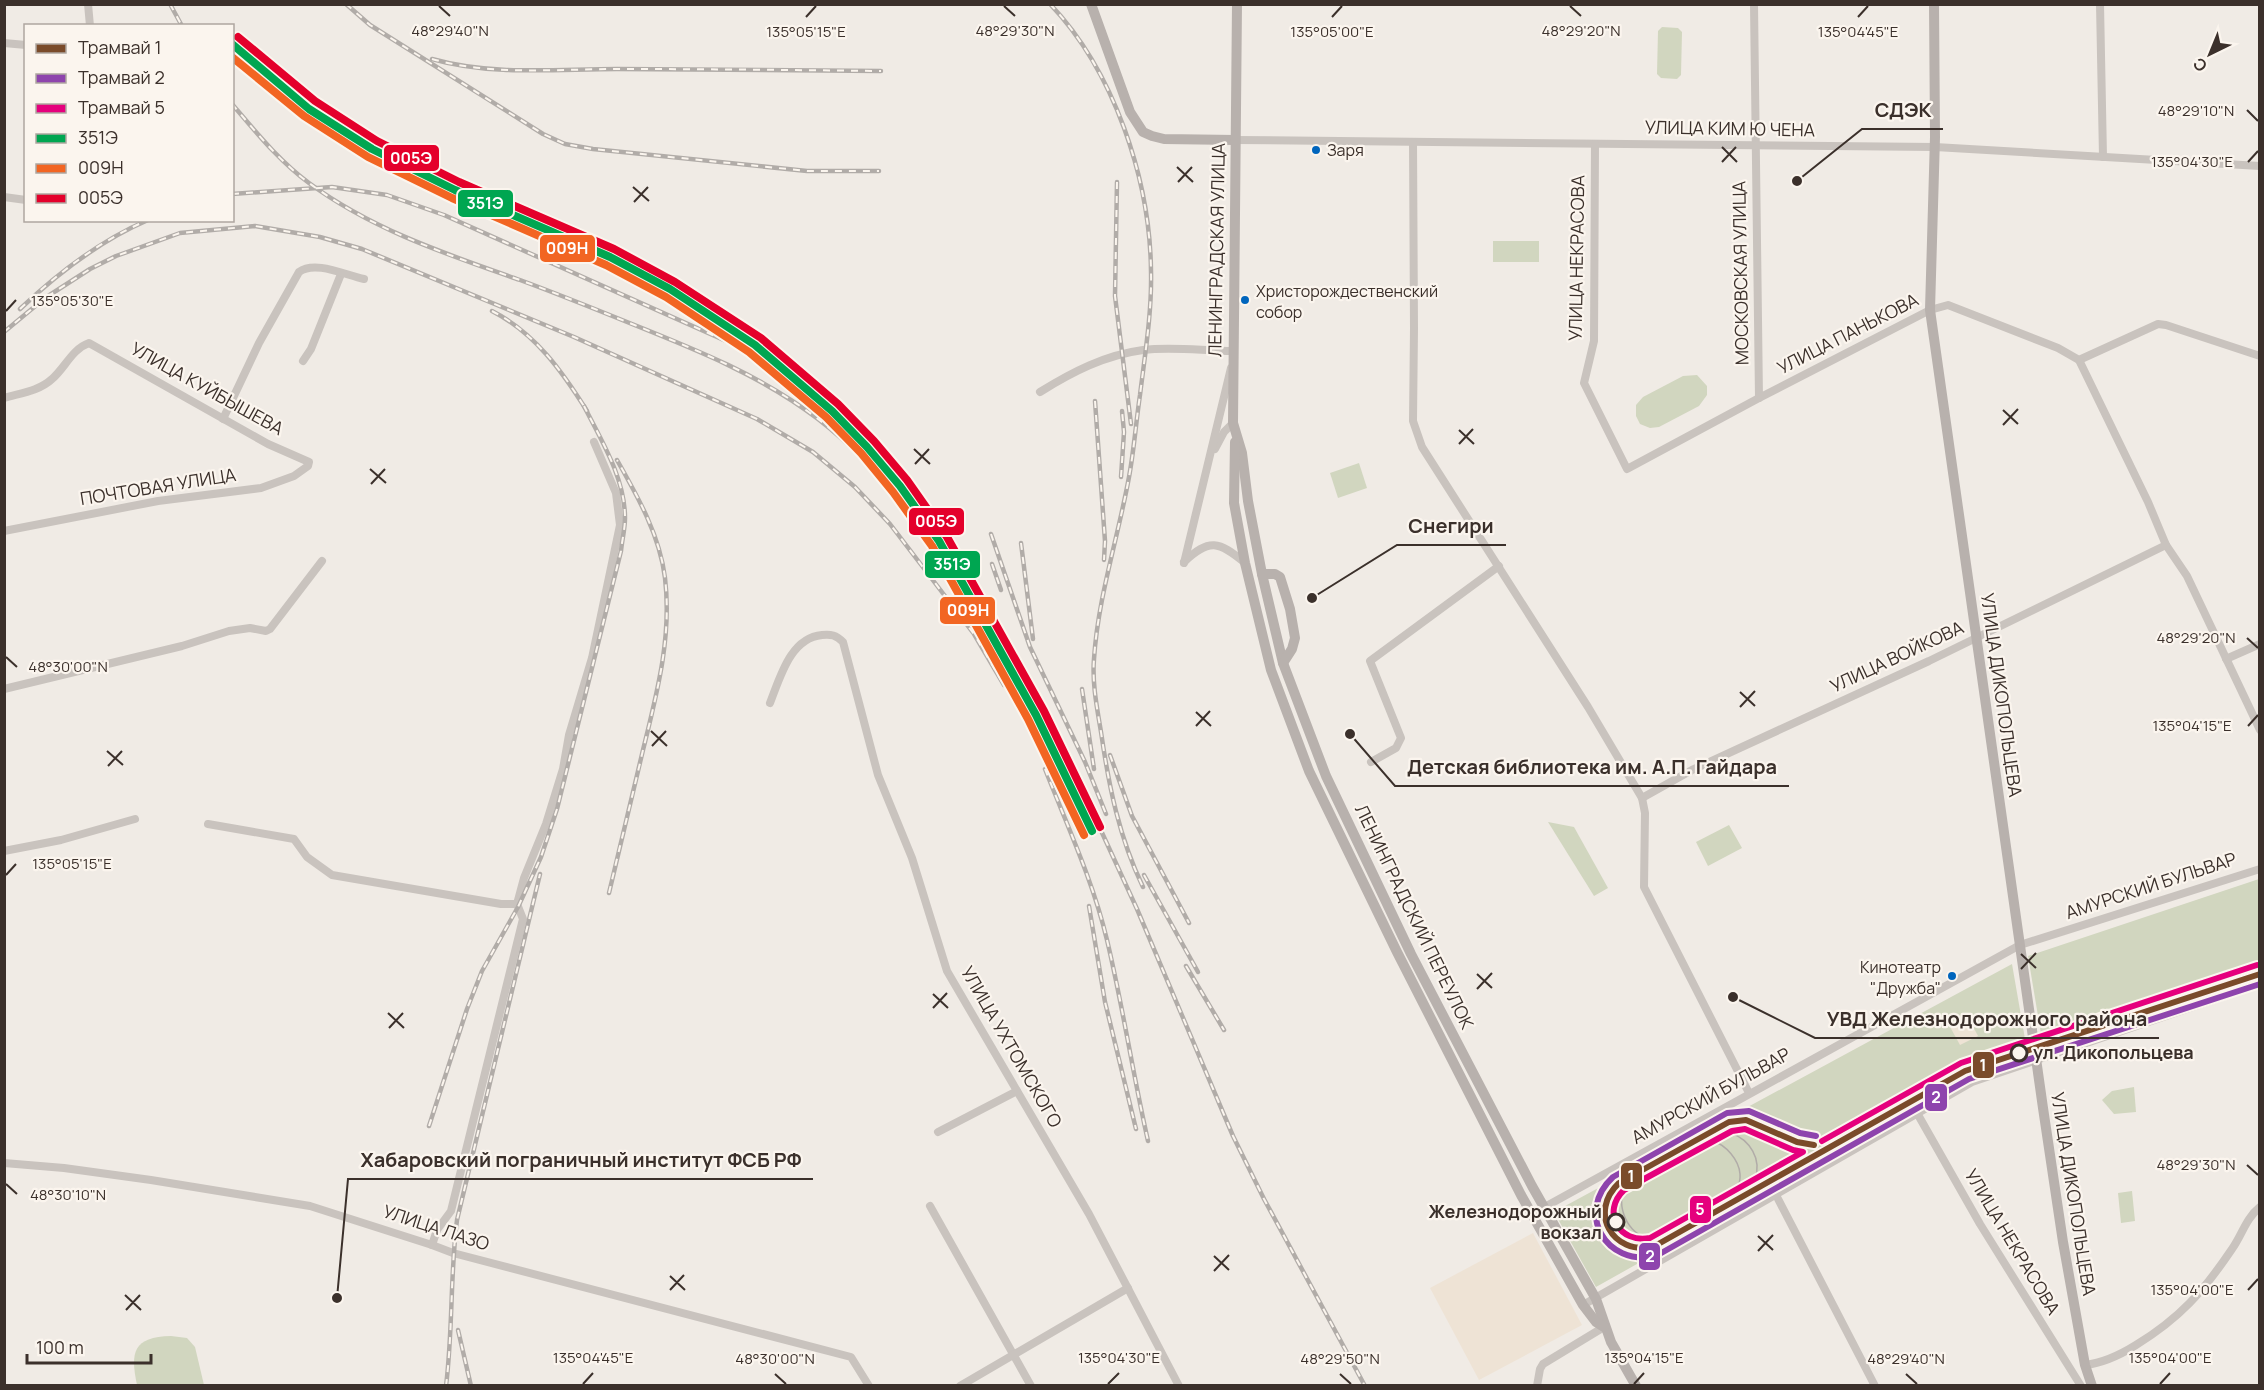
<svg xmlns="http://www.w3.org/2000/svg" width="2264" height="1390" font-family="Manrope,sans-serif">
  <rect width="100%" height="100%" fill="#f0ebe5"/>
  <g fill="#d1d6bf">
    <path d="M 1662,27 L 1678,28 L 1682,32 L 1681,75 L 1677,79 L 1661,78 L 1657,74 L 1658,31 Z"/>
    <rect x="1493" y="241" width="46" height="21"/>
    <path d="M 1697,375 L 1707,386 L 1707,395 L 1699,406 L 1659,427 L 1650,428 L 1640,424 L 1636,416 L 1636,405 L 1643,397 L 1683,376 Z"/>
    <path d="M 1359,463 L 1367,488 L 1338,498 L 1330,473 Z"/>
    <path d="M 1548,822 L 1574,827 L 1608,888 L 1594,896 Z"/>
    <path d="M 1729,825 L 1742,848 L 1708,866 L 1696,842 Z"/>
    <path d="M 2259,879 L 2259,969 L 2042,1040 L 2028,956 Z"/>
    <path d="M 2012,964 L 2028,1056 L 1970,1077 L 1596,1287 L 1554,1212 Z"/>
    <path d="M 2134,1087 L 2136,1112 L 2114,1114 L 2102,1100 L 2112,1091 Z"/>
    <path d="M 2132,1191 L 2135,1221 L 2121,1223 L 2118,1193 Z"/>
    <path d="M 171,1336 L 187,1338 L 195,1347 L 204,1385 L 137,1385 C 130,1352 133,1337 171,1336 Z"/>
  </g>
  <g fill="#eee3d5">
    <path d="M 1967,1015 L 1978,1036 L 1960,1045 L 1949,1025 Z"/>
    <path d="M 1533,1233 L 1582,1325 L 1479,1380 L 1430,1288 Z"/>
  </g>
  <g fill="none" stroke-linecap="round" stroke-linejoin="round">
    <g stroke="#c9c3be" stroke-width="8">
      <path d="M 88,4 L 90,26"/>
      <path d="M 1754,4 L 1759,398"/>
      <path d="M 2100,4 L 2103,157"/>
      <path d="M 4,43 L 26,45"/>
      <path d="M 1235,140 L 1935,147 L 2260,166"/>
      <path d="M 1413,143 L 1414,328 L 1413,421 L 1422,447 L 1588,707 L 1642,798 L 1645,813 L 1644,887 L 1749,1093"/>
      <path d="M 1595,144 L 1594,341 L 1584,383 L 1627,469 L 1759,398 L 1930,310 L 1948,305 L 2058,348 L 2079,360 L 2158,324 L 2166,325 L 2260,356"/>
      <path d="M 4,197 L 26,200"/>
      <path d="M 2079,360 L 2148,502 L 2166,545 L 2187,576 L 2260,730"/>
      <path d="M 303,361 L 311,349 L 341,274"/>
      <path d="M 1040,392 C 1072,372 1105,355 1143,350 C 1172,346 1204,351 1233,351"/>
      <path d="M 4,398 C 21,393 39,391 52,379 C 65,368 72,349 89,343 L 268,444 L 309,462 L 308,466 L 294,476 L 261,488 L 158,501 L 4,531"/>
      <path d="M 223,419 L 259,343 L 299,272 C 315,260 345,275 364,279"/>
      <path d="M 1215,449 L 1224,432 L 1233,423"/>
      <path d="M 1184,562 C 1209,538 1219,541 1245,563"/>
      <path d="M 1184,563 L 1231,368"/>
      <path d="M 2226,659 L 2260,644"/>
      <path d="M 4,689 L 182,646 L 229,631 L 250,628 L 266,631 L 270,629 L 322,561"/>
      <path d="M 770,703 C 780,678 790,638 822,635 C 831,634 836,635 843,642 L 878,775 L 912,858 L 947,971 L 1089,1214 L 1179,1386"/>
      <path d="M 1371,762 L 1396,748 L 1401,738 L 1370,661 L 1499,566"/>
      <path d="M 1642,798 L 1692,770 L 1929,661 L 2166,545"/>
      <path d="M 208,824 L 294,839 L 307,857 L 332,875 L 501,904 L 517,904"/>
      <path d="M 4,851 L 61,840 L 135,819"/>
      <path d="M 1917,1113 L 1980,1224 L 2081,1386"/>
      <path d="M 938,1132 L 1017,1091"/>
      <path d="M 4,1163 L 64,1168 L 151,1180 L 310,1206 L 432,1245 L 453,1253 L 851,1357 L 869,1386"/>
      <path d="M 1776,1195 L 1875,1386"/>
      <path d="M 930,1206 L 1031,1386"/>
      <path d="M 1532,1214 L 2020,945 L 2260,869"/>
      <path d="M 432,1245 L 437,1230 L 451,1211 L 523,919 L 517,904 L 524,878 L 546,824 L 563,769 L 569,735 L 592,658 L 620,525 L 616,493 L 594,442"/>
      <path d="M 1583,1305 L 1972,1082 L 2260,984"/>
      <path d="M 2085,1365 C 2103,1363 2120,1355 2136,1345 C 2180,1318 2203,1292 2232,1249 C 2242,1235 2246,1218 2260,1207"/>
      <path d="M 960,1386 L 1128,1288"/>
      <path d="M 1537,1386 L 1540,1369 L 1543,1364 L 1604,1327"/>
    </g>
    <g stroke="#b8b1ad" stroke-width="10">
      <path d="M 1091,4 L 1130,112 L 1143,132 L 1152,136 L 1164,139 L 1235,140"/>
      <path d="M 1237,4 L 1233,423 L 1242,453 L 1248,501 L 1262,574 L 1283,663 L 1326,776 L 1411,954 L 1532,1186 L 1596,1299 L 1611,1342 L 1636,1386"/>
      <path d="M 1934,4 L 1935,137 L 1930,310 L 2043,1108 L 2063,1242 L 2085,1365 L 2092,1386"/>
      <path d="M 1235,442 L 1234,503 L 1245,563 L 1271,670 L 1309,771 L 1397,952 L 1521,1195 L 1583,1305 L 1596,1322 L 1604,1327"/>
      <path d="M 1262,574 L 1275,574 L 1280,577 L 1290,609 L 1295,638 L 1292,649 L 1283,663"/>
    </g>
    <g stroke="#b1aca8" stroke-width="1.5">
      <path d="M 1711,1132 C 1717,1128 1724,1123 1732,1121 C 1763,1116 1790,1146 1822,1144 L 1972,1061 L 2260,968"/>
      <path d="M 1713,1132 C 1719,1132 1726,1130 1731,1133 C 1750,1140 1762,1159 1755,1179 C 1753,1184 1749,1190 1746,1196"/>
      <path d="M 1693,1142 C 1699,1141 1707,1139 1713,1141 C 1726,1145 1739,1160 1740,1174 C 1741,1185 1734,1196 1729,1206"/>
      <path d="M 1639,1172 C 1636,1175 1631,1178 1628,1182 C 1614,1201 1625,1231 1646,1238 C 1654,1241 1663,1239 1671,1237"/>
    </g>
    <g stroke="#b1aca8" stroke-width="4.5">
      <g id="rail">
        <path d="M 170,4 L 182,26"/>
        <path d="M 346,4 L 370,25 L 543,134 L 565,144 L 593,149 L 807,171 L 879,171"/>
        <path d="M 1050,4 C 1114,71 1150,179 1151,271 C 1152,312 1145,354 1140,395 C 1136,422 1134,450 1129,477 C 1118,538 1098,597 1094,659 C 1092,683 1097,708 1101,732 C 1109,787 1119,837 1143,887"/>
        <path d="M 432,59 C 492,76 556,69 617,69 C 705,69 793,70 881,71"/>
        <path d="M 232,104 C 256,132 279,161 309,183 C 373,230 446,254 520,280 C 558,294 595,309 632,324 C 697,350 762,376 818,419 C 891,475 942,558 985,638"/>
        <path d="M 1117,182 L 1115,296 L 1131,424"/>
        <path d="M 232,194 L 332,187 L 387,195 L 444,215 L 735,345 L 786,375 L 853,431"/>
        <path d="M 20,309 C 58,273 99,241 148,220"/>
        <path d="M 492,311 C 535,333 562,371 587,411"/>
        <path d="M 4,332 L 45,298 L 90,269 L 116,256 L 180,233 L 255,226 L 320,237 L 362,249 L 574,337 L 757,419 L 813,452 L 855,487 L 890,524 L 974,634 L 1004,685"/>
        <path d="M 1095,401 L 1105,541 L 1104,560"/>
        <path d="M 1121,477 L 1124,432 L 1122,411"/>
        <path d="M 991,534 L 1030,647 L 1085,762 L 1106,814"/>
        <path d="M 1021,543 L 1033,639"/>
        <path d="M 992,564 L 1001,590"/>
        <path d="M 1004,672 L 1077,803"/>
        <path d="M 1082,689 L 1094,769"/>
        <path d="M 1110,755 L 1132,816 L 1189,923"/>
        <path d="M 1070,763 L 1137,909 L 1233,1136 L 1264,1199 L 1365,1386"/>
        <path d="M 1045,769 C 1067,825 1093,881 1107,940 C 1123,1007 1133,1075 1148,1141"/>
        <path d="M 1144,875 L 1198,972"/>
        <path d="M 609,893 C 620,845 632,798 643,750 C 657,693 672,637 665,578 C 660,536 638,497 617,460"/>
        <path d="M 1089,906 L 1105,1002 L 1136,1129"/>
        <path d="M 1186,966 L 1224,1030"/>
        <path d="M 429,1126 L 467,1009 L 482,971 L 518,907 L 541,857 L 557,809 L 621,551 C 622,540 625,529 625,518 C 625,478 601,440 584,406"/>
        <path d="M 458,1330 L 471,1386"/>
        <path d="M 446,1386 C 453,1330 450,1275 457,1220 L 540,874"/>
      </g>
    </g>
    <use href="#rail" stroke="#fbf5ee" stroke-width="2" stroke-dasharray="7" stroke-linecap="butt"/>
    <g stroke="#fbf5ee" stroke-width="12">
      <path id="rail-1" d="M 232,44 L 309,109 L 372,149 L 455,190 L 610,257 L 670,289 L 755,345 L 832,411 L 867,447 L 900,486 L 939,541 L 1036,715 L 1092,831"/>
    </g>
    <g stroke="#fbf5ee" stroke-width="12">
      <path id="rail-2" d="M 232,57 L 304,116 L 368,157 L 452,198 L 606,265 L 666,297 L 749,352 L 826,417 L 861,453 L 893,492 L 932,546 L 1028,719 L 1084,835"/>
    </g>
    <g stroke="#fbf5ee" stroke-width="12">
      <path id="rail-3" d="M 238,37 L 315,101 L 377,141 L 459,182 L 614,249 L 675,282 L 761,338 L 838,404 L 874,441 L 907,480 L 947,537 L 1044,711 L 1100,827"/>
    </g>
    <use href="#rail-1" stroke="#00a651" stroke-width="8"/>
    <use href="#rail-2" stroke="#f26522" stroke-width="8"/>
    <use href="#rail-3" stroke="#e4002b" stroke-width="8"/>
    <g stroke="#fbf5ee" stroke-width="10">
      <path id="tram-1" d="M 1814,1145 L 1797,1142 L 1746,1120 L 1729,1122 L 1619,1183 C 1588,1212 1612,1255 1653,1247 L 1965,1071 L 2260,974"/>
    </g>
    <g stroke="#fbf5ee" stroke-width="10">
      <path id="tram-2" d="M 1816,1136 L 1800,1133 L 1749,1111 L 1727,1113 L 1613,1177 C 1575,1212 1605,1267 1656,1256 L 1969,1079 L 2260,984"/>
    </g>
    <g stroke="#fbf5ee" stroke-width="10">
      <g id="tram-3">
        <path d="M 1745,1129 L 1793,1150 L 1803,1152 L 1650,1238 C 1619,1244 1601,1212 1624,1190 L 1732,1131 Z"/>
        <path d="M 1822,1141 L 1961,1063 L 2257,965"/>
      </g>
    </g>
    <use href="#tram-1" stroke="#7a4b2a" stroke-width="6"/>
    <use href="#tram-2" stroke="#8e44ad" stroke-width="6"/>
    <use href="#tram-3" stroke="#e5007d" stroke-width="6"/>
  </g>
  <path fill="none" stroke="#3b302b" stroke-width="2" d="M 439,6 L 450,16M 1004,6 L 1015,16M 1570,6 L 1581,16M 806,17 L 816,6M 1332,17 L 1342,6M 1858,17 L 1868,6M 2247,110 L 2258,121M 1722,147 L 1737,162M 1722,162 L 1736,147M 2248,162 L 2258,151M 1177,167 L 1193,182M 1178,182 L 1192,167M 633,187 L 649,201M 634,202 L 648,187M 6,311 L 16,300M 2003,410 L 2018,424M 2003,425 L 2018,409M 1459,430 L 1474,444M 1459,444 L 1473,429M 914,449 L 930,464M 915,464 L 929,449M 370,469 L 386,483M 371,484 L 385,469M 2247,638 L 2258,648M 6,657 L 17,667M 1740,692 L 1755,706M 1740,707 L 1755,691M 1196,712 L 1211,726M 1196,726 L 1210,711M 2248,726 L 2258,715M 651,731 L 667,746M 652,746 L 666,731M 107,751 L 123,765M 108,766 L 122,751M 6,875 L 16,864M 2021,954 L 2036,968M 2021,969 L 2036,953M 1477,974 L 1492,988M 1477,989 L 1492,973M 933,994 L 948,1008M 933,1008 L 947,993M 388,1013 L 404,1028M 389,1028 L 403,1013M 2247,1165 L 2258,1175M 6,1184 L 17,1194M 1758,1236 L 1773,1250M 1758,1251 L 1773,1235M 1214,1256 L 1229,1270M 1214,1271 L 1229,1255M 670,1276 L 685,1290M 670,1290 L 684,1275M 2248,1290 L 2258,1279M 125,1295 L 141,1310M 126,1310 L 140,1295M 775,1374 L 786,1384M 1340,1374 L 1351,1384M 1906,1374 L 1917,1384M 583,1384 L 593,1373M 1108,1384 L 1119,1373M 1634,1384 L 1644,1373M 2160,1384 L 2170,1373"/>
  <g fill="#0065bd" stroke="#fbf5ee" stroke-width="2">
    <circle cx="1316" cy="150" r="5"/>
    <circle cx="1245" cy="300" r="5"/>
    <circle cx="1952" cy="976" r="5"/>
  </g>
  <g fill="#fbf5ee" stroke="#3b302b" stroke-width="3">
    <circle cx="2019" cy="1053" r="8"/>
    <circle cx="1616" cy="1222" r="8"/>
  </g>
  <g text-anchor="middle" stroke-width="4.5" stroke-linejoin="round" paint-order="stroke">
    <g font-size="16" fill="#3b302b" stroke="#fbf5ee" text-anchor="start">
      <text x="1327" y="156">Заря</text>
      <text x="1256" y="297">Христорождественский<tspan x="1256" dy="21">собор</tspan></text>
      <text x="1941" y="973" text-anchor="end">Кинотеатр<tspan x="1941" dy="21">"Дружба"</tspan></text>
    </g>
    <g font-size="18" fill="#3b302b" stroke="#fbf5ee">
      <text transform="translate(1730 129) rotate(1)" y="6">УЛИЦА КИМ Ю ЧЕНА</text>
      <text transform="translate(1217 250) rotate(-89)" y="6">ЛЕНИНГРАДСКАЯ УЛИЦА</text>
      <text transform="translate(1577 258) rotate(-89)" y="6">УЛИЦА НЕКРАСОВА</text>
      <text transform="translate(1741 273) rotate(-91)" y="6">МОСКОВСКАЯ УЛИЦА</text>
      <text transform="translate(1848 334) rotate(-27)" y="6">УЛИЦА ПАНЬКОВА</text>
      <text transform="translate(207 389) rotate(29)" y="6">УЛИЦА КУЙБЫШЕВА</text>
      <text transform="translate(158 487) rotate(-9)" y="6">ПОЧТОВАЯ УЛИЦА</text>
      <text transform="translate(1897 657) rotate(-25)" y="6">УЛИЦА ВОЙКОВА</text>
      <text transform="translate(2001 695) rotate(82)" y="6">УЛИЦА ДИКОПОЛЬЦЕВА</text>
      <text transform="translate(2151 886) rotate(-18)" y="6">АМУРСКИЙ БУЛЬВАР</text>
      <text transform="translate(1414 917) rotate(64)" y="6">ЛЕНИНГРАДСКИЙ ПЕРЕУЛОК</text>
      <text transform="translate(1011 1047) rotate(60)" y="6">УЛИЦА УХТОМСКОГО</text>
      <text transform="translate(1711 1096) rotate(-29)" y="6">АМУРСКИЙ БУЛЬВАР</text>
      <text transform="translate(2073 1194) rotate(81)" y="6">УЛИЦА ДИКОПОЛЬЦЕВА</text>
      <text transform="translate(436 1228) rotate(18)" y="6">УЛИЦА ЛАЗО</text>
      <text transform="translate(2012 1242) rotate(59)" y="6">УЛИЦА НЕКРАСОВА</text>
    </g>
    <g font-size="18" font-weight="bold" fill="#3b302b" stroke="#fbf5ee" text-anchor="start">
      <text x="2033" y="1059">ул. Дикопольцева</text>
      <text x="1602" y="1218" text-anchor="end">Железнодорожный<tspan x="1602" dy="21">вокзал</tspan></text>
    </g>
  </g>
  <g font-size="15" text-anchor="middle" fill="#3b302b" stroke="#fbf5ee" stroke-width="4.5" stroke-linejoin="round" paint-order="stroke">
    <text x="450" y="36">48°29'40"N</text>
    <text x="1015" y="36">48°29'30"N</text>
    <text x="1581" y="36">48°29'20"N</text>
    <text x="806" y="37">135°05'15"E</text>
    <text x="1332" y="37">135°05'00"E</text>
    <text x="1858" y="37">135°04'45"E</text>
    <text x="2196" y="116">48°29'10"N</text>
    <text x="2192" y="167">135°04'30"E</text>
    <text x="72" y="306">135°05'30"E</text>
    <text x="2196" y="643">48°29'20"N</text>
    <text x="68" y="672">48°30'00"N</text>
    <text x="2192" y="731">135°04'15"E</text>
    <text x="72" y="869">135°05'15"E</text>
    <text x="2196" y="1170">48°29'30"N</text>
    <text x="68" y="1200">48°30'10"N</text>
    <text x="2192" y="1295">135°04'00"E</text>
    <text x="593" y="1363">135°04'45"E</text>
    <text x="1119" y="1363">135°04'30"E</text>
    <text x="1644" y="1363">135°04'15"E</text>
    <text x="2170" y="1363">135°04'00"E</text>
    <text x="775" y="1364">48°30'00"N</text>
    <text x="1340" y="1364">48°29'50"N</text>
    <text x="1906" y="1364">48°29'40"N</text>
  </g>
  <path fill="none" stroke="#3b302b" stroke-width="2" d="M1797 181L1862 129H1943M1312 598L1397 545H1506M1350 734L1395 786H1789M1733 997L1815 1038H2159M337 1298L348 1179H813"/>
  <g fill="#3b302b" stroke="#fbf5ee" stroke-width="2">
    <circle cx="1797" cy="181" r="6"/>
    <circle cx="1312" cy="598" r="6"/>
    <circle cx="1350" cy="734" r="6"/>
    <circle cx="1733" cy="997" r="6"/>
    <circle cx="337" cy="1298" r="6"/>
  </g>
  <g font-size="20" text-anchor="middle" font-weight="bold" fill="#3b302b" stroke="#fbf5ee" stroke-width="4.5" stroke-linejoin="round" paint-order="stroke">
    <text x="1903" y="117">СДЭК</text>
    <text x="1451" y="533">Снегири</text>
    <text x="1592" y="774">Детская библиотека им. А.П. Гайдара</text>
    <text x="1987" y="1026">УВД Железнодорожного района</text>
    <text x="581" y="1167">Хабаровский пограничный институт ФСБ РФ</text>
  </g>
  <g stroke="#fbf5ee" stroke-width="2">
    <rect x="383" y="144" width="57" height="28" rx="6" fill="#e4002b"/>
    <rect x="457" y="189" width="57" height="29" rx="6" fill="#00a651"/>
    <rect x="539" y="234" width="57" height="29" rx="6" fill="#f26522"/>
    <rect x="908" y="507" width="57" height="29" rx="6" fill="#e4002b"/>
    <rect x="924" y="550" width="57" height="29" rx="6" fill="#00a651"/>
    <rect x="939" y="596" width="57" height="29" rx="6" fill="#f26522"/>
    <rect x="1972" y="1051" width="23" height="28" rx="6" fill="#7a4b2a"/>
    <rect x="1924" y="1083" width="24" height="29" rx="6" fill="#8e44ad"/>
    <rect x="1620" y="1162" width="23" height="28" rx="6" fill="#7a4b2a"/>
    <rect x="1689" y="1195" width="23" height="29" rx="6" fill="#e5007d"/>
    <rect x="1638" y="1242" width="23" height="29" rx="6" fill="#8e44ad"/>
  </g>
  <g font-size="16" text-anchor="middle" font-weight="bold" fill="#fff">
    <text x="411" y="164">005Э</text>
    <text x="485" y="209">351Э</text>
    <text x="567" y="254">009Н</text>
    <text x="936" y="527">005Э</text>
    <text x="952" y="570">351Э</text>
    <text x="968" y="616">009Н</text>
    <text x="1983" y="1071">1</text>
    <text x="1936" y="1103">2</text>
    <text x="1631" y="1182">1</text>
    <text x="1700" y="1215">5</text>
    <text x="1650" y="1262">2</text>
  </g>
  <rect width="2264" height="1390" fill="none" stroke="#3b302b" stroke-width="12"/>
  <rect x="24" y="24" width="210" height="198" fill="#fbf5ee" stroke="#aea6a0" stroke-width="1.5"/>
  <rect x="36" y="44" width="30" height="9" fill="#7a4b2a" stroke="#aea6a0" stroke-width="1.5"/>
  <text x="78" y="54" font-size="18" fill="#3b302b">Трамвай 1</text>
  <rect x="36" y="74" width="30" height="9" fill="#8e44ad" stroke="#aea6a0" stroke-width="1.5"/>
  <text x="78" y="84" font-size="18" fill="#3b302b">Трамвай 2</text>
  <rect x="36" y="104" width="30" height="9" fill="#e5007d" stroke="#aea6a0" stroke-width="1.5"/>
  <text x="78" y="114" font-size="18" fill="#3b302b">Трамвай 5</text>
  <rect x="36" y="134" width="30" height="9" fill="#00a651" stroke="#aea6a0" stroke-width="1.5"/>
  <text x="78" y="144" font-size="18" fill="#3b302b">351Э</text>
  <rect x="36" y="164" width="30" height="9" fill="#f26522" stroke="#aea6a0" stroke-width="1.5"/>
  <text x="78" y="174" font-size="18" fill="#3b302b">009Н</text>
  <rect x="36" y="194" width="30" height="9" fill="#e4002b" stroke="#aea6a0" stroke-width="1.5"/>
  <text x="78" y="204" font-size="18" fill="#3b302b">005Э</text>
  <g transform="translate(2210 54) rotate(223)" stroke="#fbf5ee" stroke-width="4.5" paint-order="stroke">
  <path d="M0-4.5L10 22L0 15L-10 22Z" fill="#3b302b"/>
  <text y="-9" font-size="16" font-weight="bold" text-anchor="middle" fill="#3b302b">С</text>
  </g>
  <path d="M27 1354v9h124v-9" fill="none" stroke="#3b302b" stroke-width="3"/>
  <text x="36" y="1354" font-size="18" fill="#3b302b" stroke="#fbf5ee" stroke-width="4.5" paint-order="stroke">100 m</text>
</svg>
